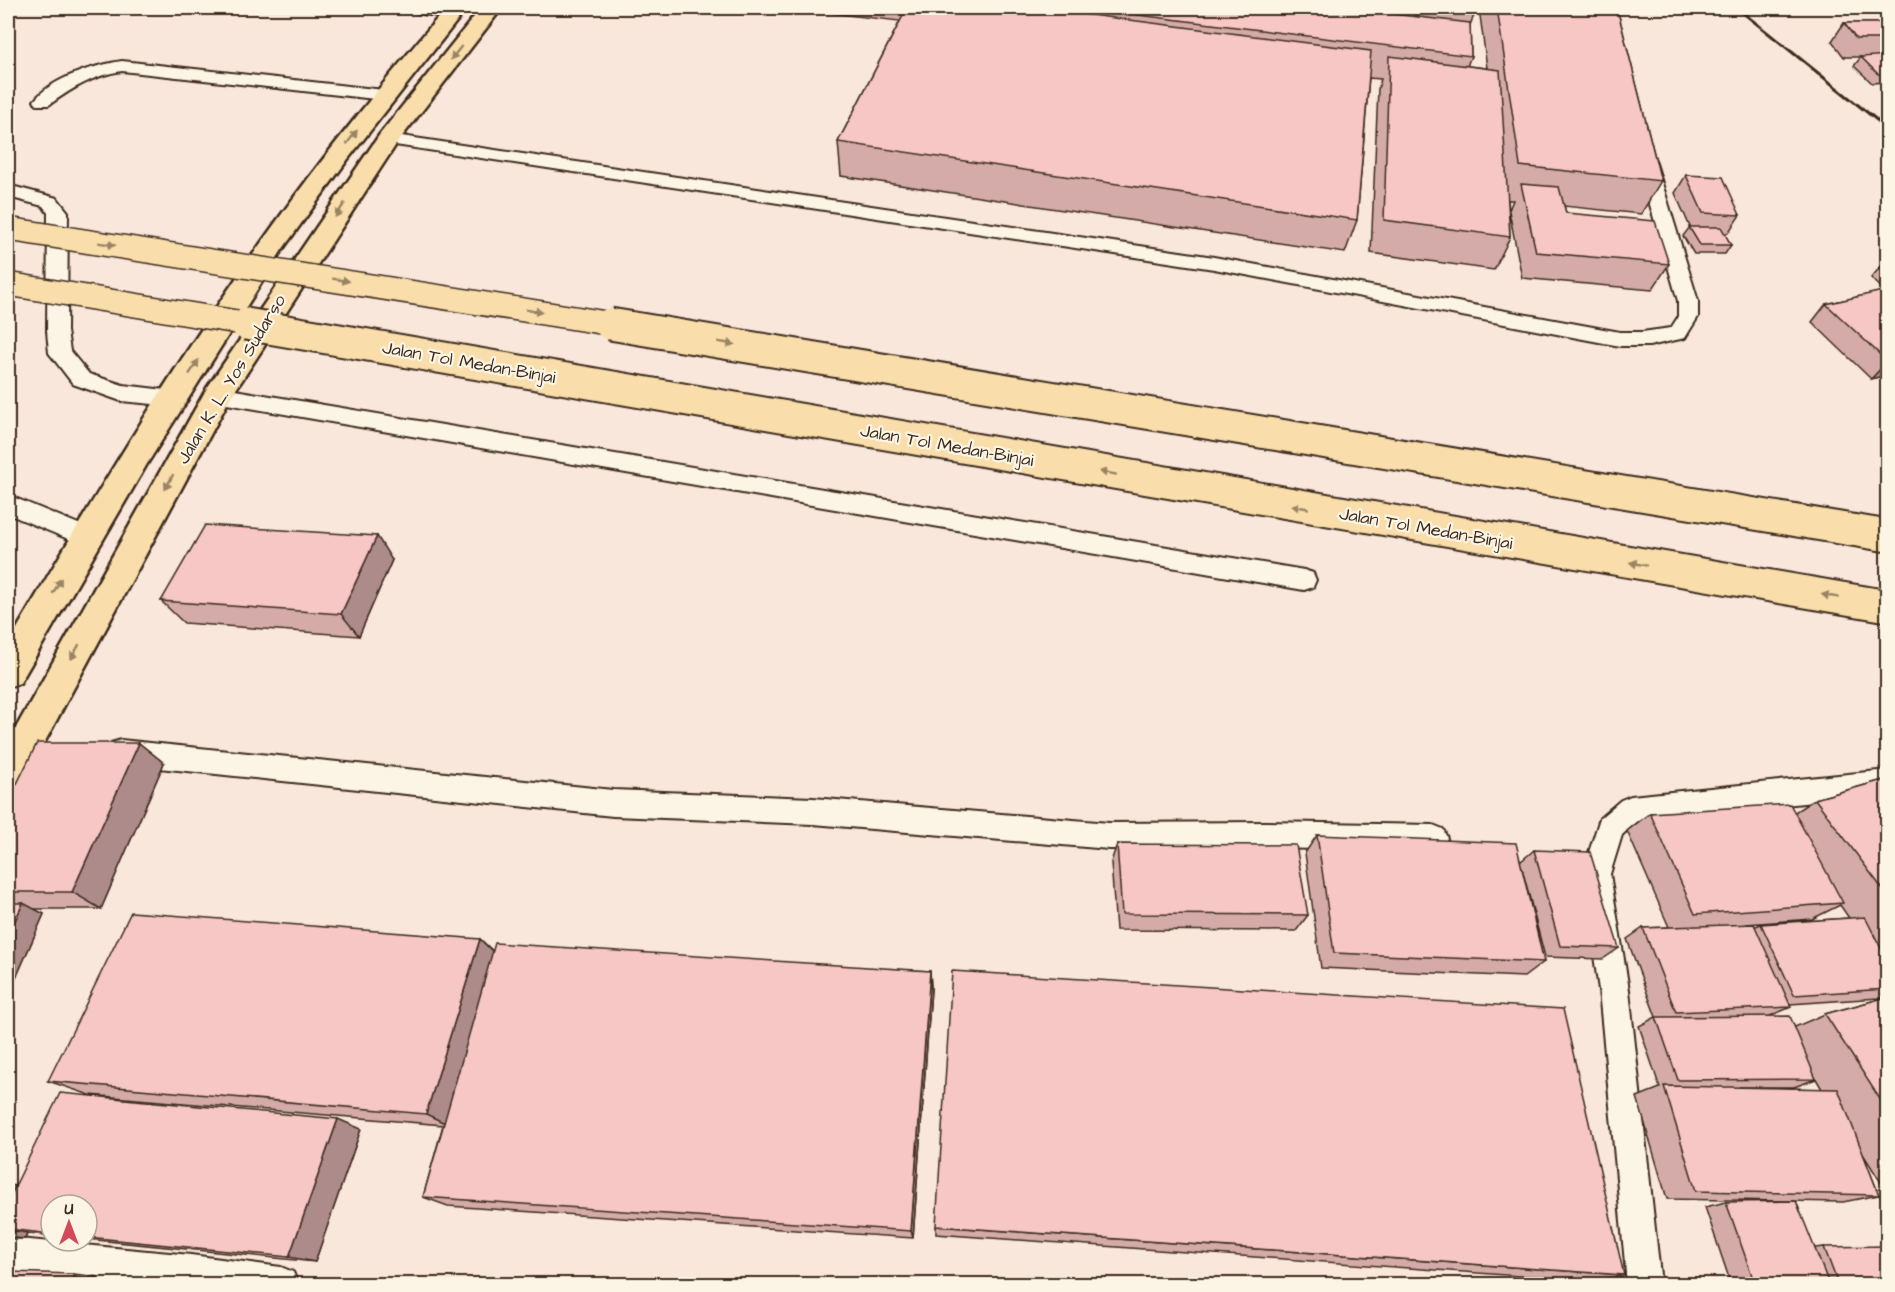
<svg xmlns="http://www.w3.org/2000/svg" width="1895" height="1292" font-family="'Architects Daughter',sans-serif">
  <rect width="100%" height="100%" fill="#fae7db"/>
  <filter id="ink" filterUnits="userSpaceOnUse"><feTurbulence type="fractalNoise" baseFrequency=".0167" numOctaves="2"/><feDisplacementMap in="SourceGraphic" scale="12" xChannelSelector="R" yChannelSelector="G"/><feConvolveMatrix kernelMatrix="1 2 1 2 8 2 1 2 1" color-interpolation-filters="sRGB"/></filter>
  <g filter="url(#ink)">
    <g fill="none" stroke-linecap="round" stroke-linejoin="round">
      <g stroke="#3b2a1e" stroke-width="4">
        <g id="service">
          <path d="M 409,8 L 459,8 L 462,11 C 455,19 416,16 409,8 Z"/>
          <path d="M 1397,8 L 1413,8 L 1414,18 C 1407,28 1385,35 1372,31 L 1370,28 L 1372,25 L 1396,19 Z"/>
          <path d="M 122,61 L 384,90 L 390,91 L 393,95 L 390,99 L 384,100 L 122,71 C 94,75 72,88 49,105 L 37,105 L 34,101 C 51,78 95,65 122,61 Z"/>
          <path d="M 388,134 L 1214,257 L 1620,332 L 1642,332 L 1671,328 L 1678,317 L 1678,301 L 1637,160 L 1640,156 L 1652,156 L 1655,160 L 1698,301 L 1698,317 L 1685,338 L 1649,346 L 1620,346 L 1214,269 L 382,143 L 379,139 L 382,135 Z"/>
          <path d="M 8,185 L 57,198 L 68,212 L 67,331 L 70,351 L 89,374 L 123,385 L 182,392 L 185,398 L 182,404 L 174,406 L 121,401 L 73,384 L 53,358 L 49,353 L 47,331 L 48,213 L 43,206 L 8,197 Z"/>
          <path d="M 217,387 L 1304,570 L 1313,573 L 1316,580 L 1313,587 L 1304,590 L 209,401 L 206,395 L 209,389 Z"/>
          <path d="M 8,495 L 93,530 L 97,537 L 93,544 L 85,546 L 8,514 Z"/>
          <path d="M 121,740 L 613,790 L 813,798 L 1109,823 L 1266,822 L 1433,825 L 1443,829 L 1447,838 L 1443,847 L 1433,851 L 1266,848 L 1109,849 L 813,824 L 613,816 L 121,764 L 111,761 L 107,752 L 111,743 Z"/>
          <path d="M 1888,770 L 1888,794 L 1637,821 L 1622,835 L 1610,874 L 1629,990 L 1661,1284 L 1627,1284 L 1599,990 L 1582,874 L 1600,818 L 1621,800 L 1631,796 Z"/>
          <path d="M 8,1238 L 191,1255 L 281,1267 L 293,1272 L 298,1284 L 139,1284 L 8,1272 Z"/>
        </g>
      </g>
      <g stroke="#3b2a1e" stroke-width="5">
        <g id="trunk">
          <path d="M 446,8 L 467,8 L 348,159 L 282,250 L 147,464 L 20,683 L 8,687 L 8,644 C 89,505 172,367 266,236 C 322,157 384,82 446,8 Z"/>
          <path d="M 481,8 L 502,8 L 397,143 L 229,400 L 21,786 L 8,791 L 8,742 L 207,388 L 380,134 Z"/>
        </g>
      </g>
      <use href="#service" fill="#fcf5e5" fill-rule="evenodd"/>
      <use href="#trunk" fill="#f9deab" fill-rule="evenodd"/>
      <path stroke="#3b2a1e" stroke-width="3" d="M 1737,8 L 1888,129"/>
      <g stroke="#3b2a1e" stroke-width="26" stroke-linecap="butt">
        <g id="motorway-bridge-far1">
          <path d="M 8,229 L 619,325"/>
          <path d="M 8,284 L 255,325"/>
        </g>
      </g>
      <g stroke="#3b2a1e" stroke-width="35" stroke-linecap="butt">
        <g id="motorway-bridge">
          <path d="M 246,324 L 1888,606"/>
          <path d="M 610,324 L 1888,536"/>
        </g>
      </g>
      <use href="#motorway-bridge-far1" stroke="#f9deab" stroke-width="23"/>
      <use href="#motorway-bridge" stroke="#f9deab" stroke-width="31"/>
    </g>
    <g fill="#d4aba9" stroke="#3b2a1e" stroke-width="1.5" fill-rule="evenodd">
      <path d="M 785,8 L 1071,8 L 1070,12 L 1080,13 L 1080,8 L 1418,17 L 1418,8 L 1476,8 L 1476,11 L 1470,25 L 1471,56 L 1467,66 L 1487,68 L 1479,8 L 1617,8 L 1661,181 L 1641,214 L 1564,206 L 1566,213 L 1669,264 L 1652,290 L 1522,278 L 1509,211 L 1510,237 L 1494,270 L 1371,253 L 1378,89 L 1381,79 L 1369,78 L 1357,220 L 1345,253 L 841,176 L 838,142 L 900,21 ZM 1508,200 L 1513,200 L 1509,210 Z"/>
      <path d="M 1844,23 L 1887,23 L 1887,82 L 1872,83 L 1854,66 L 1861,57 L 1844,57 L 1832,41 Z"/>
      <path d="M 1686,175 L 1740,215 L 1728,233 L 1724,233 L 1731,245 L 1725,254 L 1694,254 L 1683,236 L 1690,227 L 1675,193 Z"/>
      <path d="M 1887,259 L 1887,375 L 1871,379 L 1812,322 L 1826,304 L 1885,291 L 1871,278 Z"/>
      <path d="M 392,560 L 359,636 L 184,623 L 161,601 Z"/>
      <path d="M 139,743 L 164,763 L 101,909 L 33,909 L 44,914 L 8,996 L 8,802 Z"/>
      <path d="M 1887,779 L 1887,994 L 1879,998 L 1790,1004 L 1791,1007 L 1770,1016 L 1795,1027 L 1825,1014 L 1887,997 L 1887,1192 L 1863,1154 L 1879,1195 L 1843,1202 L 1667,1199 L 1637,1097 L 1660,1088 L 1639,1026 L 1656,1017 L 1627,939 L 1643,928 L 1669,927 L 1627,831 L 1650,813 L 1795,812 L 1815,799 ZM 1840,905 L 1849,918 L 1761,924 L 1756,926 L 1746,924 L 1812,919 ZM 1815,1077 L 1822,1089 L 1739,1087 L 1794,1087 L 1816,1079 Z"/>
      <path d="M 1317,835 L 1520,862 L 1534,850 L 1619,948 L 1603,959 L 1545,957 L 1522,868 L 1544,962 L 1524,977 L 1321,968 L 1305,853 Z"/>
      <path d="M 1117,844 L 1308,915 L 1296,931 L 1116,930 L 1111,862 Z"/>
      <path d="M 480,939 L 493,951 L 930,971 L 931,989 L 913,1238 L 448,1206 L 423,1197 L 443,1125 L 90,1095 L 48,1081 Z"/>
      <path d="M 361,1129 L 315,1262 L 87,1239 L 87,1205 L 51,1205 L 51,1236 L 27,1233 L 25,1239 L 8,1239 L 8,1185 L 15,1186 Z"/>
      <path d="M 1726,1202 L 1815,1248 L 1824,1247 L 1887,1284 L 1731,1284 L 1705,1207 Z"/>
      <path d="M 936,1226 L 1624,1275 L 1590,1281 L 936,1234 Z"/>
    </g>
    <g fill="#ad8b8a" stroke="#3b2a1e" stroke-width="1.5">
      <path d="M 1064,8 L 1071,8 L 1061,39 Z"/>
      <path d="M 1887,362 L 1887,375 L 1871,379 Z"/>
      <path d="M 377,536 L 392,560 L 359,636 L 341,614 Z"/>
      <path d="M 139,743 L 164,763 L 101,909 L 72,892 Z"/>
      <path d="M 23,903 L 44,914 L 8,996 L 8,936 Z"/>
      <path d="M 480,939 L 500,959 L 451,1126 L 426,1114 Z"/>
      <path d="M 930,971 L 931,989 L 913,1238 L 911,1231 Z"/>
      <path d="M 338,1119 L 361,1129 L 315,1262 L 289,1257 Z"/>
      <path d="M 8,1230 L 27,1233 L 25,1239 L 8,1237 Z"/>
      <path d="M 8,1266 L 13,1267 L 8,1279 Z"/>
      <path d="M 74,1274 L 98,1277 L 96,1284 L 70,1284 Z"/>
    </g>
    <g fill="#f7c7c5" stroke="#3b2a1e" stroke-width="1.5">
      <path d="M 907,8 L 1036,8 L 1371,51 L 1357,220 L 838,142 Z"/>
      <path d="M 1081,8 L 1341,8 L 1470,23 L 1471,56 Z"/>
      <path d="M 1445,8 L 1476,8 L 1476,11 Z"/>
      <path d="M 1497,8 L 1617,8 L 1661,181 L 1520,166 Z"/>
      <path d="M 1844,23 L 1887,23 L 1887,39 L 1856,39 Z"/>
      <path d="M 1887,55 L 1887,73 L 1878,74 L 1861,57 Z"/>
      <path d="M 1389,56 L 1500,70 L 1510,237 L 1384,220 Z"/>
      <path d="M 1686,175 L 1723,177 L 1740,215 L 1703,213 Z"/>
      <path d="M 1521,184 L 1559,187 L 1566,213 L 1655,221 L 1669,264 L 1536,252 Z"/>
      <path d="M 1689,227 L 1721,227 L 1731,245 L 1700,245 Z"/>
      <path d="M 1887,290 L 1887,361 L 1826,304 Z"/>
      <path d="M 205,525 L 377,536 L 341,614 L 161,601 Z"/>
      <path d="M 37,743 L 139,743 L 72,892 L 8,892 L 8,802 Z"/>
      <path d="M 1887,779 L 1887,895 L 1815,799 Z"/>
      <path d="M 1790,804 L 1843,903 L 1695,914 L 1650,813 Z"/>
      <path d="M 1317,835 L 1516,843 L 1544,962 L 1334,953 Z"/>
      <path d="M 1117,844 L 1296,845 L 1308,915 L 1122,914 Z"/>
      <path d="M 1534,850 L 1590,852 L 1619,948 L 1560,946 Z"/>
      <path d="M 8,903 L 23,903 L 8,936 Z"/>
      <path d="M 131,912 L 480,939 L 426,1114 L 48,1081 Z"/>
      <path d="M 1865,917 L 1887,960 L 1887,989 L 1794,995 L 1761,924 Z"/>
      <path d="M 1754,924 L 1791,1007 L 1676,1012 L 1643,928 Z"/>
      <path d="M 495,943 L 930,971 L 911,1231 L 423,1197 Z"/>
      <path d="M 952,971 L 1563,1009 L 1624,1275 L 936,1226 Z"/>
      <path d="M 1887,997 L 1887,1110 L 1825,1014 Z"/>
      <path d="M 1790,1016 L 1816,1079 L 1678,1080 L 1656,1017 Z"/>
      <path d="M 1664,1086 L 1838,1089 L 1879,1195 L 1696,1191 Z"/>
      <path d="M 60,1093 L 338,1119 L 289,1257 L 87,1237 L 87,1205 L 51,1205 L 51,1234 L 8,1229 L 8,1201 Z"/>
      <path d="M 8,1185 L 15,1186 L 8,1201 Z"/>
      <path d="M 1796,1201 L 1829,1284 L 1755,1284 L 1726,1202 Z"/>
      <path d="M 1887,1246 L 1887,1284 L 1838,1284 L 1824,1247 Z"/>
      <path d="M 8,1272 L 74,1274 L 70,1284 L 8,1284 Z"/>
    </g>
    <defs><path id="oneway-solid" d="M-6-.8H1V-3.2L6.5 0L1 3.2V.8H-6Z" transform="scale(1.5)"/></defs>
    <g fill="#9a8464">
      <use href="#oneway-solid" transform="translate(456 53) rotate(128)"/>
      <use href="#oneway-solid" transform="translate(352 137) rotate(-53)"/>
      <use href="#oneway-solid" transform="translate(340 210) rotate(124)"/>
      <use href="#oneway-solid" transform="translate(107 244) rotate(9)"/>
      <use href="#oneway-solid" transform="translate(341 280) rotate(9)"/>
      <use href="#oneway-solid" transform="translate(534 311) rotate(9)"/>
      <use href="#oneway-solid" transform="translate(726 343) rotate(9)"/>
      <use href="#oneway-solid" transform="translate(194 367) rotate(-57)"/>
      <use href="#oneway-solid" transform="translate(1108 473) rotate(-170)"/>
      <use href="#oneway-solid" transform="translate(169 482) rotate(119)"/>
      <use href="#oneway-solid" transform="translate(1300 507) rotate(-170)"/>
      <use href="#oneway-solid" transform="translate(1638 564) rotate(-170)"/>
      <use href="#oneway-solid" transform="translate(57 586) rotate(-60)"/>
      <use href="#oneway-solid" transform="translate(1830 596) rotate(-170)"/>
      <use href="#oneway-solid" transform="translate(75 652) rotate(119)"/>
    </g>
  </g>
  <g text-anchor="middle" stroke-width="4.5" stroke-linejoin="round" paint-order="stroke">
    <g font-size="18" fill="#3b2a1e" stroke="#fcf5e5">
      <text transform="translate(469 362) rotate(10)" y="6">Jalan Tol Medan–Binjai</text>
      <text transform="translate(231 379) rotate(-59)" y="6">Jalan K. L. Yos Sudarso</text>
      <text transform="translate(947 445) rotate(10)" y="6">Jalan Tol Medan–Binjai</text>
      <text transform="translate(1426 528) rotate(10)" y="6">Jalan Tol Medan–Binjai</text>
    </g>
  </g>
  <rect width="1895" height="1292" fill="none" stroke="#fcf5e5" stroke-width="30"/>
  <rect x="15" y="15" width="1865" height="1262" fill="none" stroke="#3b2a1e" stroke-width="2" filter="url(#ink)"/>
  <g transform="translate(69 1223)"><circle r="28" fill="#fcf5e5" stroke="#afa495" stroke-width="1.5"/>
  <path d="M0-4.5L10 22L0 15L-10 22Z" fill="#d1495b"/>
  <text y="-9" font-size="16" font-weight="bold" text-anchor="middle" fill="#3b2a1e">U</text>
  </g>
</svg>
